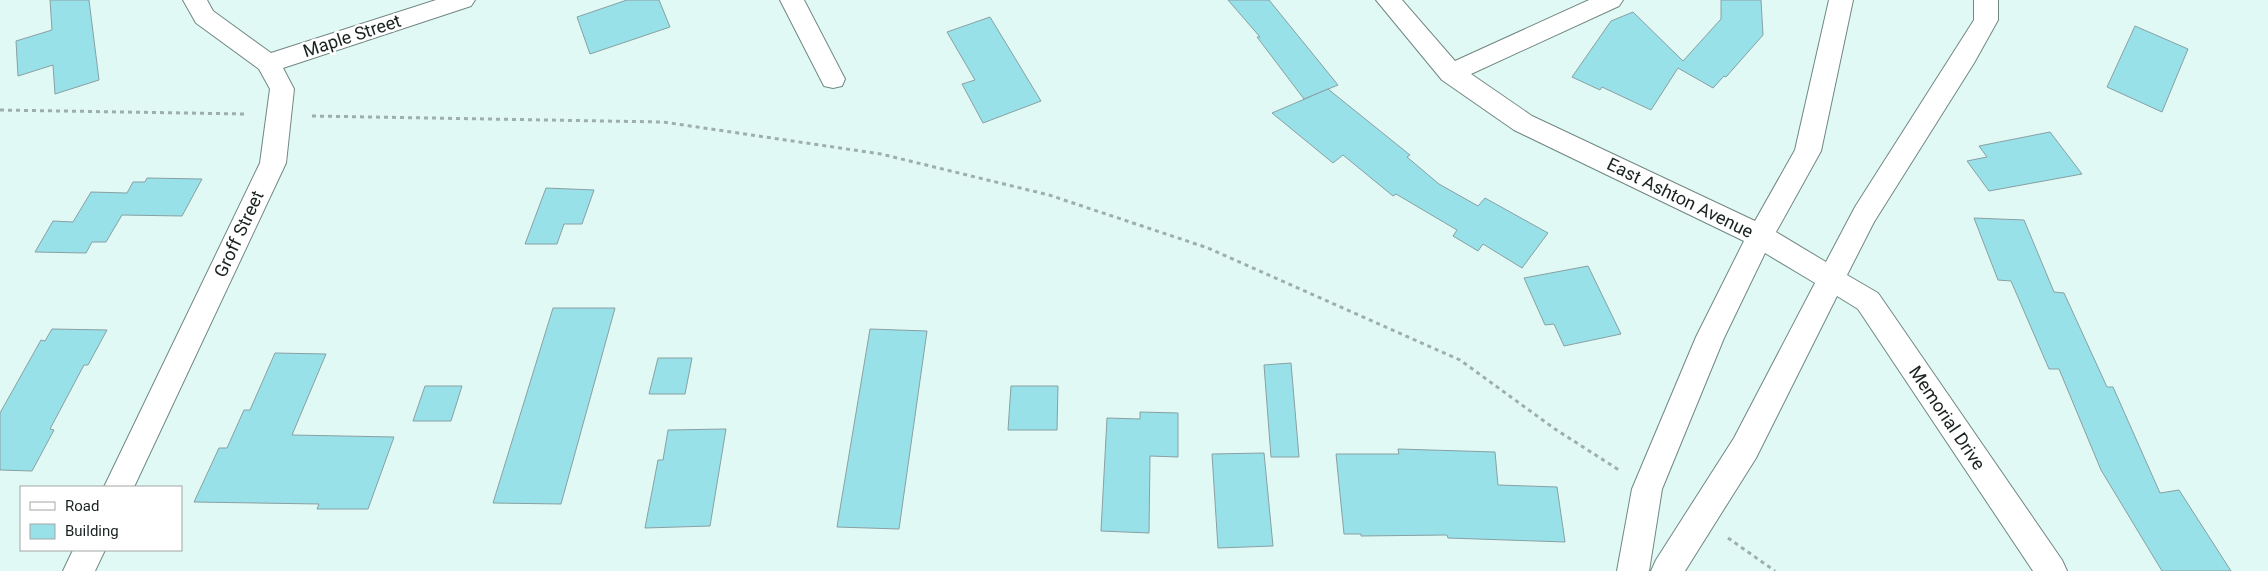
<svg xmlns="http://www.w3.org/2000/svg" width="2268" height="571" font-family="Roboto,sans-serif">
  <rect width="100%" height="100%" fill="#e1f9f4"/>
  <g fill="#98e1e9" stroke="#89a0a3">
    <path d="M 50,0 L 89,0 L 99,80 L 55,94 L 53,65 L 18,76 L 16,41 L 52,30 Z"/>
    <path d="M 627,0 L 659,0 L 670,27 L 590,54 L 577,17 Z"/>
    <path d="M 1228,0 L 1269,0 L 1338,85 L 1304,99 L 1257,37 L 1260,37 Z"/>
    <path d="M 1721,0 L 1761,0 L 1763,35 L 1726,77 L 1724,76 L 1713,88 L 1678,68 L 1651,110 L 1602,87 L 1600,90 L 1572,77 L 1611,21 L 1633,12 L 1683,61 L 1721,19 Z"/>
    <path d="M 990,17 L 1041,101 L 983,123 L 962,84 L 975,80 L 947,32 Z"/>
    <path d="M 2135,26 L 2188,49 L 2162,112 L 2107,87 Z"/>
    <path d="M 1328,89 L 1410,155 L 1407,157 L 1439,184 L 1478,206 L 1485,198 L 1548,233 L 1522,268 L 1483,244 L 1478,251 L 1453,236 L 1457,230 L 1396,194 L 1393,196 L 1343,155 L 1333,163 L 1272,113 Z"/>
    <path d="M 2050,132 L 2082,174 L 1989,191 L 1967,161 L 1987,157 L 1979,146 Z"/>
    <path d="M 147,178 L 202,179 L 182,216 L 122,215 L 106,242 L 92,242 L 86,253 L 35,252 L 53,221 L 73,222 L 91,192 L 127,193 L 133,182 L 145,182 Z"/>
    <path d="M 546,188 L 594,190 L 582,224 L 564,224 L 557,244 L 525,244 Z"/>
    <path d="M 1974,218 L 2024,220 L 2054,292 L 2064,293 L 2107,387 L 2113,387 L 2160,493 L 2179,490 L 2231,571 L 2162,571 L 2101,470 L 2059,369 L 2049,369 L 2011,281 L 1998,280 Z"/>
    <path d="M 1588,266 L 1621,334 L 1564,346 L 1554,324 L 1545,325 L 1524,278 Z"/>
    <path d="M 553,308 L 615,308 L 561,504 L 493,503 Z"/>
    <path d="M 52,329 L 107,330 L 88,365 L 84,365 L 50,429 L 54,430 L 32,471 L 0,470 L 0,413 L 41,340 L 45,341 Z"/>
    <path d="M 870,329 L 927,331 L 899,529 L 837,527 Z"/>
    <path d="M 275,353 L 326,354 L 292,435 L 394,437 L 368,509 L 317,509 L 319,504 L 194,502 L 219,448 L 227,448 L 244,410 L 250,410 Z"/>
    <path d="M 658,358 L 692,358 L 685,394 L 649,394 Z"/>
    <path d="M 1291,363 L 1299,457 L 1271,457 L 1264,365 Z"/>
    <path d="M 425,386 L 462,386 L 451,421 L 413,421 Z"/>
    <path d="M 1011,386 L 1058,386 L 1057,430 L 1008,430 Z"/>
    <path d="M 1140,412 L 1178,413 L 1178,457 L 1150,456 L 1149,533 L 1101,531 L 1107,418 L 1140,419 Z"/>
    <path d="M 726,429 L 710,526 L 645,528 L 658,460 L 663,460 L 668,430 Z"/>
    <path d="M 1398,449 L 1495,452 L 1498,485 L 1557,487 L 1565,542 L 1448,538 L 1447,535 L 1361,536 L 1361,534 L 1344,534 L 1336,454 L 1399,454 Z"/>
    <path d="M 1264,453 L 1273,546 L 1218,548 L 1212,454 Z"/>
  </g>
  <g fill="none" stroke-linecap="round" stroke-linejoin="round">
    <g stroke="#718782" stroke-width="2">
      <g id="minor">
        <path d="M 183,0 L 207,0 L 213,11 L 271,53 L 436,0 L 475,0 L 471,6 L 283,68 L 294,89 L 286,163 L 134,487 L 104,487 L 260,163 L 270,89 L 259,69 L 196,23 Z"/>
        <path d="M 780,0 L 804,0 L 845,79 L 842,86 L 833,88 L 824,86 Z"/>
        <path d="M 1376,0 L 1402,0 L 1455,61 L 1589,0 L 1623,0 L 1619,6 L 1471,74 L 1532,116 L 1755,221 L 1795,150 L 1829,0 L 1853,0 L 1821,151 L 1776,232 L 1826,262 L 1855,207 L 1974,20 L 1974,0 L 1998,0 L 1998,20 L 1974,63 L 1874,222 L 1847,275 L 1878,293 L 2062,560 L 2067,571 L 2033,571 L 1858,309 L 1837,296 L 1756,458 L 1685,571 L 1651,571 L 1656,560 L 1734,438 L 1815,283 L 1765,253 L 1724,338 L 1662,489 L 1649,571 L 1617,571 L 1632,489 L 1696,337 L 1744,241 L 1514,130 L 1442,80 Z"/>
        <path d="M 73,550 L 105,550 L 95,571 L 63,571 Z"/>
      </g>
    </g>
    <g stroke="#9cafab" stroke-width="3" stroke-dasharray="4 4" stroke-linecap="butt">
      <path d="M 0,110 L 246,114"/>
      <path d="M 312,116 L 663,122 L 881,154 L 1049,195 L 1208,248 L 1460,360 L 1555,429 L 1619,470"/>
      <path d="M 1728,538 L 1775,571"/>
    </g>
    <use href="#minor" fill="#fff" fill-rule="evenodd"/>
  </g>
  <g text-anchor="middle" stroke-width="5" stroke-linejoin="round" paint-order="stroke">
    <g font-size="18" fill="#1a2321" stroke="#fff">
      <text transform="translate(352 36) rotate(-18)" y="6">Maple Street</text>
      <text transform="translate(1680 198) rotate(26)" y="6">East Ashton Avenue</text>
      <text transform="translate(239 234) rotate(-65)" y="6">Groff Street</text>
      <text transform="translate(1947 418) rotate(56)" y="6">Memorial Drive</text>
    </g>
  </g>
  <rect x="20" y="486" width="162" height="65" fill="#ffffff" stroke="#a3a7a6"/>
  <rect x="30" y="502" width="25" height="8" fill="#ffffff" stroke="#a3a7a6"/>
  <text x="65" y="511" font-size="15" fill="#1a2321">Road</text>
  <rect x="30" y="524" width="25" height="15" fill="#98e1e9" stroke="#a3a7a6"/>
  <text x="65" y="536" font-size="15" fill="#1a2321">Building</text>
</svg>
